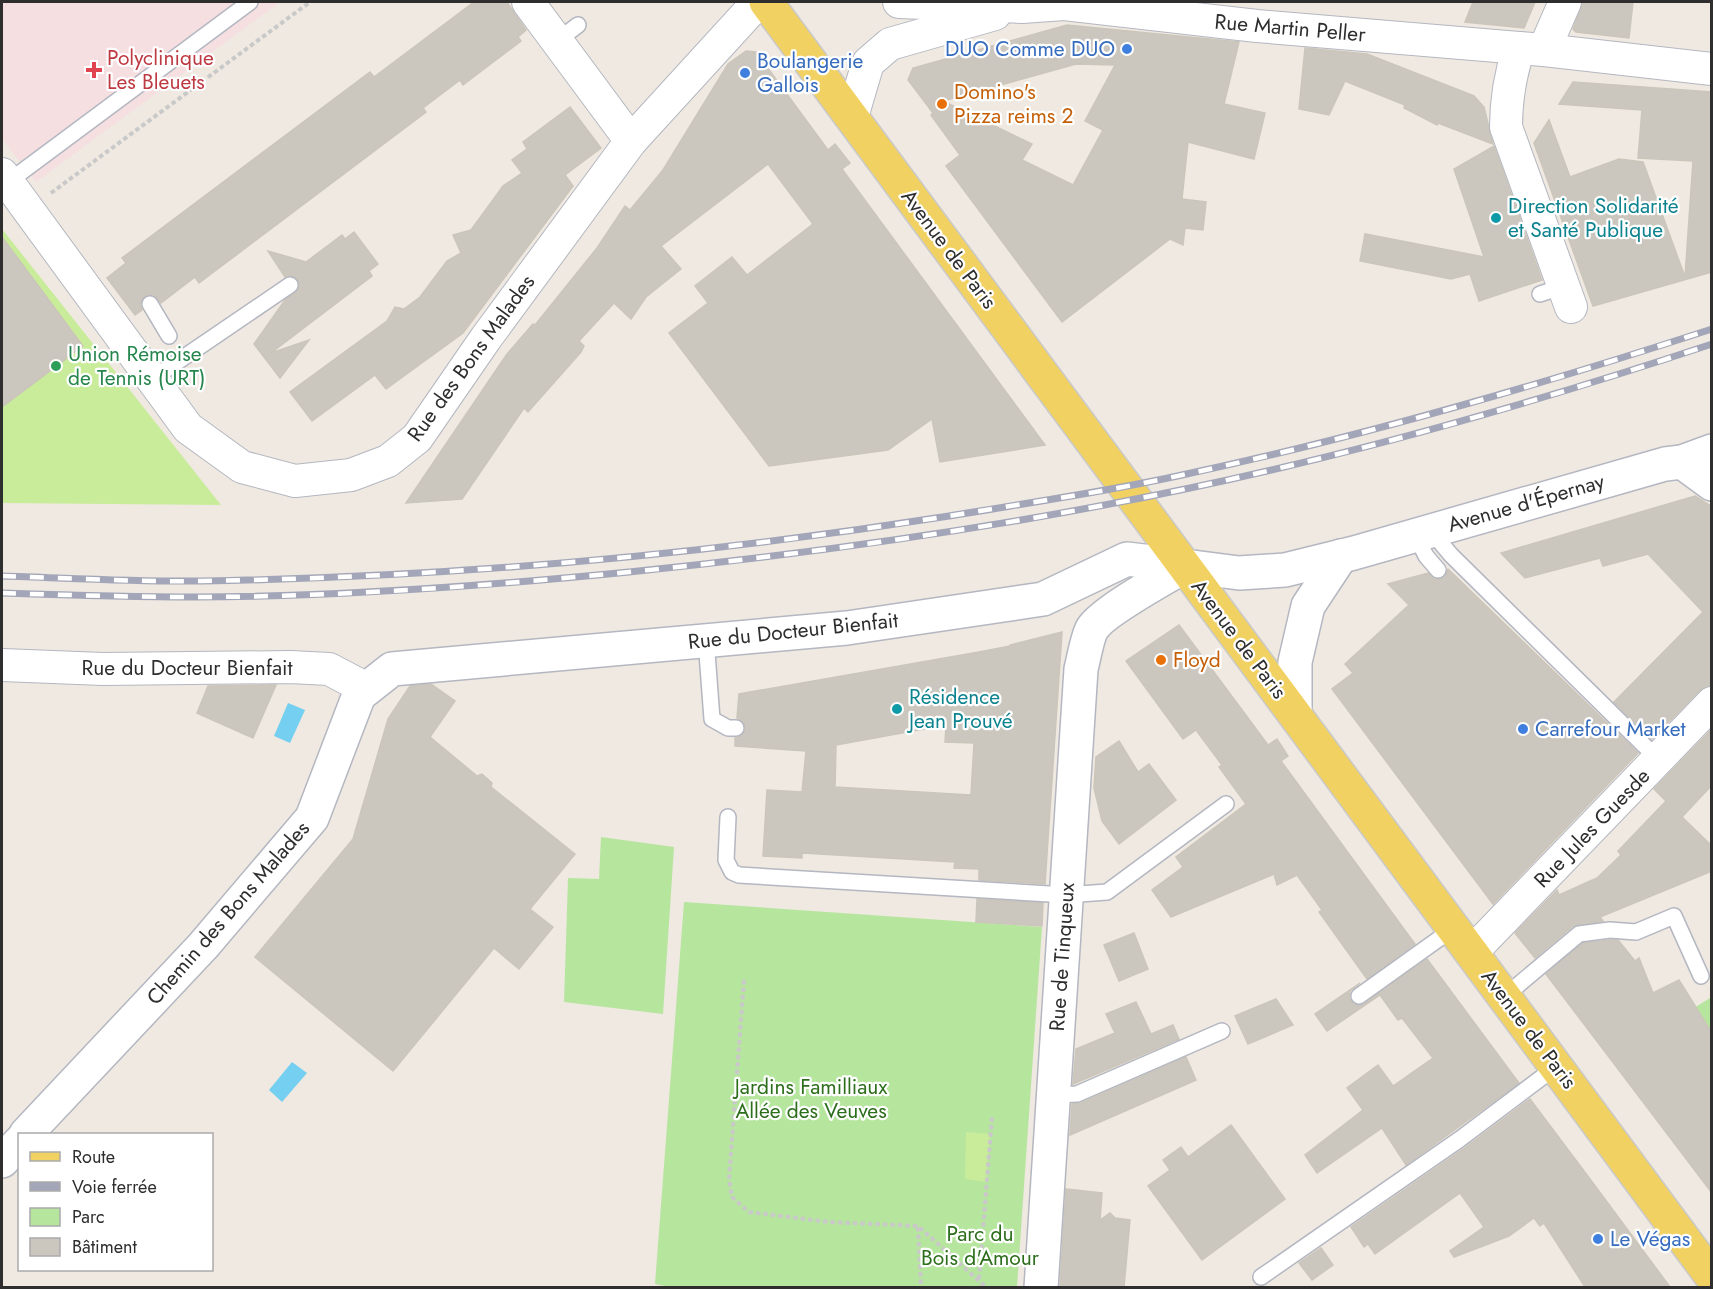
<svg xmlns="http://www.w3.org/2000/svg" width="1713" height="1289" font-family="Jost,sans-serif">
  <rect width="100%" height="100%" fill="#efe9e1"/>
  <path fill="#f5dfe0" d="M 2,2 L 280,2 L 36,182 L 2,139 Z"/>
  <g fill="#b6e59e">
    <path d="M 601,837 L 674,847 L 663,1014 L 564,1002 L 568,878 L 599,879 Z"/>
    <path d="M 684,902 L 1042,927 L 1017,1287 L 674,1288 L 655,1284 Z"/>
    <path d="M 1710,998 L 1711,1027 L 1694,1040 L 1680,1017 Z"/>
  </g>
  <g fill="#c9ec9a">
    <path d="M 2,229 L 221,505 L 2,503 Z"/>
    <path d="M 966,1132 L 990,1134 L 986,1182 L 965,1179 Z"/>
  </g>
  <g fill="#75cff0">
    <path d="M 288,703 L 305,710 L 290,743 L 274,736 Z"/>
    <path d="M 292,1062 L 307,1073 L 282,1102 L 269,1090 Z"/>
  </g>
  <g fill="#cbc7bf" stroke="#cbc5ba" stroke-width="1.5" fill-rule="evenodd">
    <path d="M 474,2 L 507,2 L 526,30 L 518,37 L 521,41 L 463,85 L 460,80 L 423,108 L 426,112 L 199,283 L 195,277 L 161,303 L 154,295 L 146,295 L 140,304 L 142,310 L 135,315 L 107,278 L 126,263 L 122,258 L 370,72 L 374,77 Z"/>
    <path d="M 1473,2 L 1535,2 L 1524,28 L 1465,22 Z"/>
    <path d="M 1583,2 L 1633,2 L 1629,38 L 1576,32 L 1573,29 Z"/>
    <path d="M 1067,25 L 1239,42 L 1224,104 L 1265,113 L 1254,159 L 1188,142 L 1182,199 L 1206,202 L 1203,230 L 1185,228 L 1183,245 L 1170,239 L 1062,322 L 946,166 L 960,155 L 931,115 L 933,113 L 908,80 L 913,68 ZM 1076,64 L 1115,65 L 1085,121 L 1103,130 L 1073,185 L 1022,160 L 1032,144 L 943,101 Z"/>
    <path d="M 1305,48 L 1367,54 L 1474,96 L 1484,107 L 1493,144 L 1438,123 L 1437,125 L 1404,108 L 1405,105 L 1345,81 L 1329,115 L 1299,109 Z"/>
    <path d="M 746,51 L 756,52 L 828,150 L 835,144 L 850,163 L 842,169 L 1045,445 L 940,462 L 932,419 L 888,450 L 769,466 L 669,333 L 708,303 L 695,286 L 732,257 L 747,275 L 813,224 L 768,164 L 661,246 L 681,269 L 646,297 L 631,319 L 614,303 L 579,341 L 584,346 L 581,352 L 528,412 L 524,408 L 462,499 L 406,503 L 507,354 L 533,324 L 535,325 L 597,248 L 625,206 L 630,210 L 663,170 L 728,64 Z"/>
    <path d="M 1573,82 L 1712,92 L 1712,272 L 1593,306 L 1534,143 L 1549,120 L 1570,177 L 1619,159 L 1643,162 L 1685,277 L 1693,161 L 1638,158 L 1642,110 L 1559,104 Z"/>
    <path d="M 570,107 L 601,148 L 565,175 L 573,186 L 463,333 L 386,389 L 375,375 L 312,421 L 290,392 L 387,321 L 395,307 L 404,309 L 420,297 L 447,261 L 461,253 L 453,235 L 471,230 L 503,186 L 522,173 L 512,160 L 527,149 L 523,142 Z"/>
    <path d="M 1494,146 L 1542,280 L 1479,301 L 1470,274 L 1451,279 L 1360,261 L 1365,234 L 1484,257 L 1454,169 Z"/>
    <path d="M 354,232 L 378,264 L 369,271 L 372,276 L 271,353 L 309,340 L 280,378 L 254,344 L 285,300 L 298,290 L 300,284 L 295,277 L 285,277 L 268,251 L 306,262 L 342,235 L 345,239 Z"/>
    <path d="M 2,237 L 83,346 L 2,407 Z"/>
    <path d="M 1695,496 L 1712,507 L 1712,686 L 1699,691 L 1652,739 L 1614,702 L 1703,612 L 1648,554 L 1603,566 L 1600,558 L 1525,578 L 1501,553 Z"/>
    <path d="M 1448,569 L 1638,753 L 1493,904 L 1332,689 L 1353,673 L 1345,664 L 1409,605 L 1388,584 L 1428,573 L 1434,579 L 1440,579 L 1445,577 Z"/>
    <path d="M 1179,625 L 1268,745 L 1277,739 L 1288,756 L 1281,761 L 1415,944 L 1367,979 L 1319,912 L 1322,910 L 1297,875 L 1277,885 L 1274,874 L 1171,917 L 1152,890 L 1183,867 L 1176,857 L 1246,804 L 1219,767 L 1222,765 L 1196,730 L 1183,739 L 1126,661 Z"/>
    <path d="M 1062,632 L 1045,884 L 979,880 L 979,869 L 954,868 L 955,862 L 802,853 L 802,858 L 763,856 L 767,790 L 802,792 L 806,751 L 735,746 L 735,738 L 741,736 L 746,729 L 744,723 L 737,718 L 739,694 L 979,652 L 1010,646 L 1010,645 ZM 946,725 L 945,742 L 974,743 L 971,795 L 835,787 L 836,745 Z"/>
    <path d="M 431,684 L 455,701 L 430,737 L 477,776 L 482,774 L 492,783 L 491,787 L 575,854 L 530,909 L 553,927 L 519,969 L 494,948 L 393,1071 L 255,957 L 353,839 L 388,719 L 410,686 Z"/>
    <path d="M 276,685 L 253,738 L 197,713 L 208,686 Z"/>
    <path d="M 1712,729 L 1712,785 L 1682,817 L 1712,846 L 1712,871 L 1600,917 L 1603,921 L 1573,926 L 1535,958 L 1515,933 L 1557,890 L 1559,895 L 1597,878 L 1621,855 L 1618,851 L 1666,801 L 1654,789 Z"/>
    <path d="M 1119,741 L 1138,772 L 1149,764 L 1176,800 L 1119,844 L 1102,821 L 1094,788 L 1096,757 Z"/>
    <path d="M 977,899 L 1043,903 L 1042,926 L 976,922 Z"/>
    <path d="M 1134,933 L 1148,969 L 1119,981 L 1104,945 Z"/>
    <path d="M 1610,940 L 1618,940 L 1635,961 L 1639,958 L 1653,993 L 1679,980 L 1712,1033 L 1712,1193 L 1546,974 L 1583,943 Z"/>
    <path d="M 1427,959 L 1519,1083 L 1406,1165 L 1382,1128 L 1317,1173 L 1305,1155 L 1363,1110 L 1347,1088 L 1378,1065 L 1393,1086 L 1433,1058 L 1402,1018 L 1398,1020 L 1380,995 L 1327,1031 L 1315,1014 L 1360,983 L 1350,991 L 1349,998 L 1354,1005 L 1364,1004 Z"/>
    <path d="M 1276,999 L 1293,1025 L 1248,1044 L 1235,1016 Z"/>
    <path d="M 1136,1002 L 1151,1034 L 1173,1025 L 1179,1039 L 1073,1084 L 1076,1049 L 1115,1033 L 1106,1014 Z"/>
    <path d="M 1186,1057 L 1196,1080 L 1070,1135 L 1072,1104 L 1081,1103 Z"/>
    <path d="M 1530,1099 L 1590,1179 L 1670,1287 L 1585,1287 L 1544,1223 L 1540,1226 L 1534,1218 L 1509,1236 L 1454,1257 L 1450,1251 L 1484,1227 L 1460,1193 L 1375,1254 L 1368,1244 L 1364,1247 L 1351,1227 L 1466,1147 Z"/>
    <path d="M 1231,1125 L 1285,1199 L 1202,1260 L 1148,1186 L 1170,1170 L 1163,1160 L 1181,1147 L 1188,1157 Z"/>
    <path d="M 1066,1189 L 1102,1193 L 1100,1220 L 1110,1213 L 1115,1218 L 1130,1220 L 1124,1287 L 1060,1287 Z"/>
    <path d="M 1321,1248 L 1333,1265 L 1312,1280 L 1299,1263 Z"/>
  </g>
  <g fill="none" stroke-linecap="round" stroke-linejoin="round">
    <g stroke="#b4b7c1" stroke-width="18">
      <g id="service">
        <path d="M 557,41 L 578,25"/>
        <path d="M 8,182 L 250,2"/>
        <path d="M 1540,294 L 1564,286"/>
        <path d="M 150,304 L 169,336"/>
        <path d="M 152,379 L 290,285"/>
        <path d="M 1430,530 L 1451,555 L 1658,759"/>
        <path d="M 1415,534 L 1426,556 L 1438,570"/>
        <path d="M 706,640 L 712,719 L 728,728 L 736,728"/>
        <path d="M 728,817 L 726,860 L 732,872 L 739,875 L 1066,895 L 1107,892 L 1226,804"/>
        <path d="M 1359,996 L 1454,928"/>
        <path d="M 1505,996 L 1579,934 L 1610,930 L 1636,932 L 1674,916 L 1701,976"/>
        <path d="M 1053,1095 L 1077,1094 L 1222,1031"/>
        <path d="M 1261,1277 L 1460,1139 L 1557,1066"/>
      </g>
    </g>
    <g stroke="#b4b7c1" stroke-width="34">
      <g id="minor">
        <path d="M 528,2 L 631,141"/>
        <path d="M 899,2 L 1022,7 L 1064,4 L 1257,26 L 1544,50 L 1712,69"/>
        <path d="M 1519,48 C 1510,75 1506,98 1506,127 L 1571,307"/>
        <path d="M 1544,50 L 1565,2"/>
        <path d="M 852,117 L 868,63 L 890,44 L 995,14"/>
        <path d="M 2,174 L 188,428 L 242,467 L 295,481 L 351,475 L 388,461 L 417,438 L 486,338 L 631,141 L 758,2"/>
        <path d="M 2,665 L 103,669 L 290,667 L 329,669 L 367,689"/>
        <path d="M 1472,952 L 1712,703"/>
      </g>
    </g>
    <g stroke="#b4b7c1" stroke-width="36">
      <g id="tertiary">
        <path d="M 1682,462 L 1712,484"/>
        <path d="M 26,1134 L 203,946 L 312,818 L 359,695 L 392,669 L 847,628 L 1043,599 L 1127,559 L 1185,566"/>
        <path d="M 2,1161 L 20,1142"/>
        <path d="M 1041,1288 L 1081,669 C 1084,658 1087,638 1092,629 C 1102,612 1166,577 1185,566"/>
      </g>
    </g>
    <g stroke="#b4b7c1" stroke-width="36">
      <g id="secondary">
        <path d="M 1185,566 L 1239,573 L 1285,570 L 1354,553 L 1665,464 L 1682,462 L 1712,451"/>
        <path d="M 1295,714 L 1295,662 L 1308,606 L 1341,556"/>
      </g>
    </g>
    <g stroke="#c9c9c9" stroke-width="36">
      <path id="primary" d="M 766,2 L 1712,1277"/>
    </g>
    <g stroke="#c9c9c9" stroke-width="4" stroke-dasharray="4.5 3" stroke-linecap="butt">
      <path d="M 51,193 L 310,2"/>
      <path d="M 744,980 L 729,1179 L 732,1197 L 749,1212 L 829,1222 L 918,1226 L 987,1288"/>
      <path d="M 918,1227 L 921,1288"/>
      <path d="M 979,1279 L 992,1117"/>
    </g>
    <use href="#service" stroke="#fff" stroke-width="15"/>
    <use href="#minor" stroke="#fff" stroke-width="32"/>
    <use href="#tertiary" stroke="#fff" stroke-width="33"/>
    <use href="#secondary" stroke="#fff" stroke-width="33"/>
    <use href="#primary" stroke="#f2d163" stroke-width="33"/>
    <g stroke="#a3a6b8" stroke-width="7">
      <g id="rail">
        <path d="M 2,576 C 68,578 135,582 202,581 C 453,577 702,555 949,516 C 1027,503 1105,492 1182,475 C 1361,437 1537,386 1712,329"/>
        <path d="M 2,593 C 65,595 129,597 193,597 C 339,597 485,586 629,572 C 817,553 1005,527 1190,488 C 1367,451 1540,401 1712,344"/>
      </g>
    </g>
    <use href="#rail" stroke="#fff" stroke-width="4.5" stroke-dasharray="14" stroke-linecap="butt"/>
  </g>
  <g fill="#3f7fe0" stroke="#fff" stroke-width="2">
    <circle cx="1127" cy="49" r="6"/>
    <circle cx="745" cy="73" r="6"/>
    <circle cx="1523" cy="729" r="6"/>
    <circle cx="1598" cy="1239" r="6"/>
  </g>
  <path fill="#e0444e" stroke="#fff" stroke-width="2" d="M91 61h6v6h6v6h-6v6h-6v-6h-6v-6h6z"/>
  <g fill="#e8710a" stroke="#fff" stroke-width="2">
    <circle cx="942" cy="104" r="6"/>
    <circle cx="1161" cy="660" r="6"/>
  </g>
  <g fill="#0f9aa8" stroke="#fff" stroke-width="2">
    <circle cx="1496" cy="218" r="6"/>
    <circle cx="897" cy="709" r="6"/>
  </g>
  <circle fill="#2e9e5b" stroke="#fff" stroke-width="2" cx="56" cy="366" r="6"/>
  <g text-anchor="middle" stroke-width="4.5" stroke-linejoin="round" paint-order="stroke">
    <g font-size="21" fill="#2e2e2e" stroke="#fff">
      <text transform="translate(1290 28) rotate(5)" y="7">Rue Martin Peller</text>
      <text transform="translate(949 249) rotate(53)" y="7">Avenue de Paris</text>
      <text transform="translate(471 358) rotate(-54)" y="7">Rue des Bons Malades</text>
      <text transform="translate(1526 503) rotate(-16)" y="7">Avenue d'Épernay</text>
      <text transform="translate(793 631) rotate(-6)" y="7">Rue du Docteur Bienfait</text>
      <text transform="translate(1239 639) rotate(53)" y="7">Avenue de Paris</text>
      <text x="187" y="675">Rue du Docteur Bienfait</text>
      <text transform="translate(1592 828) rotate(-46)" y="7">Rue Jules Guesde</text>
      <text transform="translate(228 913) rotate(-49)" y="7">Chemin des Bons Malades</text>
      <text transform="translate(1062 957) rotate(-86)" y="7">Rue de Tinqueux</text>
      <text transform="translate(1529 1029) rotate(53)" y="7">Avenue de Paris</text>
    </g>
    <g font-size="21" fill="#366cbe" stroke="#fff" text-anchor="start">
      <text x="1115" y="56" text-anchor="end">DUO Comme DUO</text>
      <text x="757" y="68">Boulangerie<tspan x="757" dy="24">Gallois</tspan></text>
      <text x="1535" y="736">Carrefour Market</text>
      <text x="1610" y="1246">Le Végas</text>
    </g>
    <g font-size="21" fill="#be3a42" stroke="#fff" text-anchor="start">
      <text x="107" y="65">Polyclinique<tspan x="107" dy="24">Les Bleuets</tspan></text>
    </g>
    <g font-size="21" fill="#c56008" stroke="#fff" text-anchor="start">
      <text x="954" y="99">Domino's<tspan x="954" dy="24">Pizza reims 2</tspan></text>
      <text x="1173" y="667">Floyd</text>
    </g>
    <g font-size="21" fill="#0d838f" stroke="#fff" text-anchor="start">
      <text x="1508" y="213">Direction Solidarité<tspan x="1508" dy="24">et Santé Publique</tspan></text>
      <text x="909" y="704">Résidence<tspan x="909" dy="24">Jean Prouvé</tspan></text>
    </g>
    <g font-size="21" fill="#27864d" stroke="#fff" text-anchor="start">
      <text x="68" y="361">Union Rémoise<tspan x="68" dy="24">de Tennis (URT)</tspan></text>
    </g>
    <g font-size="21" fill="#2c6e1b" stroke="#fff">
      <text x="811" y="1094">Jardins Familliaux<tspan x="811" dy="24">Allée des Veuves</tspan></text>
      <text x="980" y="1241">Parc du<tspan x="980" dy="24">Bois d'Amour</tspan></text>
    </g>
  </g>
  <rect width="1713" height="1289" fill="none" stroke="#2e2e2e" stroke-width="6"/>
  <rect x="18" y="1133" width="195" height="138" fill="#ffffff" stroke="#ababab" stroke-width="1.5"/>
  <rect x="30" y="1152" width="30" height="9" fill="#f2d163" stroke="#ababab" stroke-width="1.5"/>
  <text x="72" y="1163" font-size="18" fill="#2e2e2e">Route</text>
  <rect x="30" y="1182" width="30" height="9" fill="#a3a6b8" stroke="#ababab" stroke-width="1.5"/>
  <text x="72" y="1193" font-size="18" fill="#2e2e2e">Voie ferrée</text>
  <rect x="30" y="1208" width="30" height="18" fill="#b6e59e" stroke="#ababab" stroke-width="1.5"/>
  <text x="72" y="1223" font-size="18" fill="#2e2e2e">Parc</text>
  <rect x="30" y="1238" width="30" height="18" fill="#cbc7bf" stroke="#ababab" stroke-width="1.5"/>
  <text x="72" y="1253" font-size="18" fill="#2e2e2e">Bâtiment</text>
</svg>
